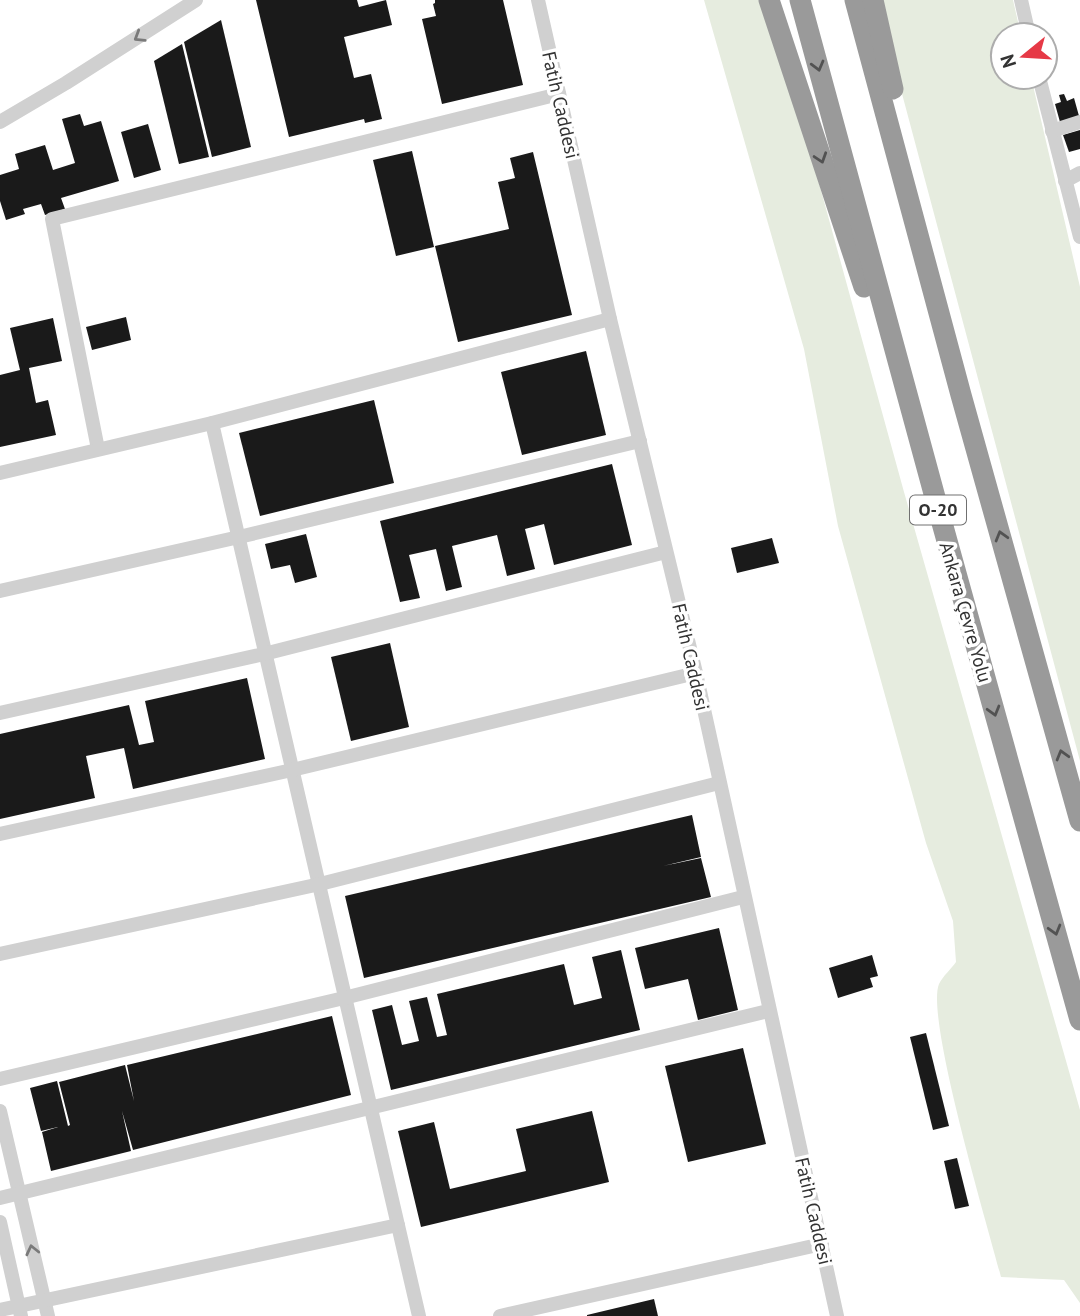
<svg xmlns="http://www.w3.org/2000/svg" width="1080" height="1316" font-family="'PT Sans',sans-serif">
  <rect width="100%" height="100%" fill="#fff"/>
  <g fill="#e6ecdf">
    <path d="M 704,0 L 763,0 L 784,56 L 904,492 L 1080,1110 L 1080,1303 L 1064,1280 L 1001,1277 C 989,1230 925,1017 939,984 C 943,976 951,969 956,962 L 953,921 L 926,843 L 838,526 L 804,349 Z"/>
    <path d="M 877,0 L 1013,0 L 1021,35 L 1003,35 L 1003,77 L 1031,77 L 1080,287 L 1080,761 Z"/>
  </g>
  <g fill="#1a1a1a">
    <path d="M 256,0 L 357,0 L 359,7 L 386,0 L 392,25 L 344,37 L 354,78 L 371,74 L 382,119 L 365,123 L 364,119 L 289,137 Z"/>
    <path d="M 435,0 L 503,0 L 523,85 L 442,104 L 422,19 L 436,16 L 433,4 L 435,3 Z"/>
    <path d="M 221,20 L 251,147 L 212,157 L 184,42 Z"/>
    <path d="M 182,44 L 209,157 L 179,164 L 154,61 Z"/>
    <path d="M 1064,94 L 1067,101 L 1074,98 L 1079,116 L 1060,122 L 1055,104 L 1061,102 L 1059,95 Z"/>
    <path d="M 80,114 L 84,126 L 101,121 L 119,181 L 61,198 L 65,209 L 45,215 L 41,204 L 23,209 L 25,214 L 6,220 L 0,201 L 0,175 L 19,169 L 15,154 L 45,145 L 53,170 L 75,163 L 62,119 Z"/>
    <path d="M 148,124 L 161,170 L 134,178 L 121,132 Z"/>
    <path d="M 1080,130 L 1080,149 L 1069,152 L 1063,135 Z"/>
    <path d="M 412,151 L 434,247 L 396,256 L 373,160 Z"/>
    <path d="M 533,152 L 572,315 L 458,342 L 435,246 L 509,229 L 498,182 L 515,178 L 510,158 Z"/>
    <path d="M 126,317 L 131,340 L 92,350 L 86,327 Z"/>
    <path d="M 53,318 L 62,361 L 29,368 L 36,403 L 48,400 L 56,435 L 0,447 L 0,375 L 20,370 L 10,328 Z"/>
    <path d="M 586,351 L 606,435 L 522,455 L 501,372 Z"/>
    <path d="M 374,400 L 394,483 L 260,516 L 239,433 Z"/>
    <path d="M 612,464 L 632,545 L 554,565 L 544,524 L 525,529 L 535,569 L 507,576 L 497,535 L 452,546 L 462,587 L 446,591 L 436,549 L 409,555 L 420,598 L 400,602 L 380,521 Z"/>
    <path d="M 306,534 L 317,577 L 295,583 L 290,565 L 271,569 L 265,544 Z"/>
    <path d="M 772,538 L 779,563 L 737,573 L 731,548 Z"/>
    <path d="M 390,643 L 409,727 L 351,741 L 331,657 Z"/>
    <path d="M 247,678 L 265,759 L 133,789 L 124,748 L 86,756 L 95,798 L 0,819 L 0,734 L 129,705 L 139,745 L 154,742 L 145,701 Z"/>
    <path d="M 692,815 L 701,857 L 663,866 L 701,858 L 711,897 L 364,978 L 345,896 Z"/>
    <path d="M 719,928 L 738,1010 L 698,1020 L 688,979 L 645,989 L 635,948 Z"/>
    <path d="M 621,950 L 640,1030 L 391,1090 L 372,1010 L 392,1005 L 402,1045 L 419,1041 L 409,1001 L 427,997 L 437,1037 L 447,1035 L 437,994 L 564,964 L 574,1005 L 602,998 L 592,957 Z"/>
    <path d="M 872,955 L 878,976 L 870,978 L 873,987 L 838,998 L 829,968 Z"/>
    <path d="M 332,1016 L 351,1095 L 133,1150 L 122,1111 L 131,1151 L 51,1171 L 42,1132 L 58,1127 L 41,1131 L 30,1088 L 57,1081 L 68,1126 L 70,1125 L 59,1082 L 125,1065 L 134,1101 L 127,1065 Z"/>
    <path d="M 926,1033 L 949,1126 L 933,1130 L 910,1037 Z"/>
    <path d="M 743,1048 L 766,1144 L 688,1162 L 665,1066 Z"/>
    <path d="M 592,1111 L 609,1182 L 421,1227 L 398,1131 L 434,1122 L 450,1189 L 526,1171 L 516,1129 Z"/>
    <path d="M 957,1158 L 969,1206 L 955,1209 L 944,1161 Z"/>
    <path d="M 654,1299 L 658,1316 L 587,1316 L 587,1315 Z"/>
  </g>
  <g fill="none" stroke-linecap="round" stroke-linejoin="round">
    <g stroke="#d0d0d0" stroke-width="14">
      <path d="M 538,0 L 610,319 L 696,673 L 837,1316"/>
      <path d="M 1021,0 L 1029,35"/>
      <path d="M 1039,77 L 1080,237"/>
      <path d="M 0,122 L 66,83 L 196,0"/>
      <path d="M 1052,131 L 1080,122"/>
      <path d="M 1065,181 L 1080,173"/>
      <path d="M 212,423 L 419,1316"/>
      <path d="M 98,449 L 52,219 L 559,94"/>
      <path d="M 0,473 L 212,423 L 610,319"/>
      <path d="M 0,591 L 239,537 L 640,441"/>
      <path d="M 0,713 L 264,654 L 666,552"/>
      <path d="M 0,834 L 292,770 L 696,673"/>
      <path d="M 0,954 L 320,884 L 719,783"/>
      <path d="M 0,1079 L 344,998 L 743,897"/>
      <path d="M 0,1111 L 48,1316"/>
      <path d="M 0,1198 L 768,1011"/>
      <path d="M 0,1222 L 21,1316"/>
      <path d="M 0,1310 L 398,1225"/>
      <path d="M 500,1316 L 822,1244"/>
    </g>
    <g stroke="#9a9a9a" stroke-width="21">
      <path d="M 769,0 L 864,287"/>
      <path d="M 800,0 L 939,512 L 1080,1020"/>
      <path d="M 855,0 L 961,395 L 1080,821"/>
      <path d="M 873,0 L 893,89"/>
    </g>
  </g>
  <defs><path id="oneway-chevron" d="M-2-3.5L2.5 0L-2 3.5" fill="none" stroke-width="1.6" stroke-linecap="round" stroke-linejoin="round" transform="scale(1.75)"/></defs>
  <g stroke="#7a7a7a">
    <use href="#oneway-chevron" transform="translate(139 37) rotate(148)"/>
    <use href="#oneway-chevron" transform="translate(32 1250) rotate(-103)"/>
  </g>
  <g stroke="#525252">
    <use href="#oneway-chevron" transform="translate(818 66) rotate(75)"/>
    <use href="#oneway-chevron" transform="translate(821 158) rotate(72)"/>
    <use href="#oneway-chevron" transform="translate(1001 536) rotate(-106)"/>
    <use href="#oneway-chevron" transform="translate(994 711) rotate(74)"/>
    <use href="#oneway-chevron" transform="translate(1062 755) rotate(-106)"/>
    <use href="#oneway-chevron" transform="translate(1055 930) rotate(74)"/>
  </g>
  <g text-anchor="middle" stroke-width="7" stroke-linejoin="round" paint-order="stroke">
    <rect fill="#fff" stroke="#707070" stroke-width="2" x="910" y="495.5" width="56" height="29" rx="5"/>
    <g font-size="18" font-weight="bold" fill="#333">
      <text x="938" y="516">O-20</text>
    </g>
    <g font-size="19" fill="#333" stroke="#fff">
      <text transform="translate(561 105) rotate(77)" y="7">Fatih Caddesi</text>
      <text transform="translate(966 612) rotate(74)" y="7">Ankara Çevre Yolu</text>
      <text transform="translate(691 657) rotate(77)" y="7">Fatih Caddesi</text>
      <text transform="translate(814 1211) rotate(77)" y="7">Fatih Caddesi</text>
    </g>
  </g>
  <g transform="translate(1024 56) rotate(252)"><circle r="33" fill="#ffffff" stroke="#adadad" stroke-width="2"/>
  <path d="M0-5L12 26L0 18L-12 26Z" fill="#e63946"/>
  <text y="-10" font-size="19" font-weight="bold" text-anchor="middle" fill="#333333">N</text>
  </g>
</svg>
